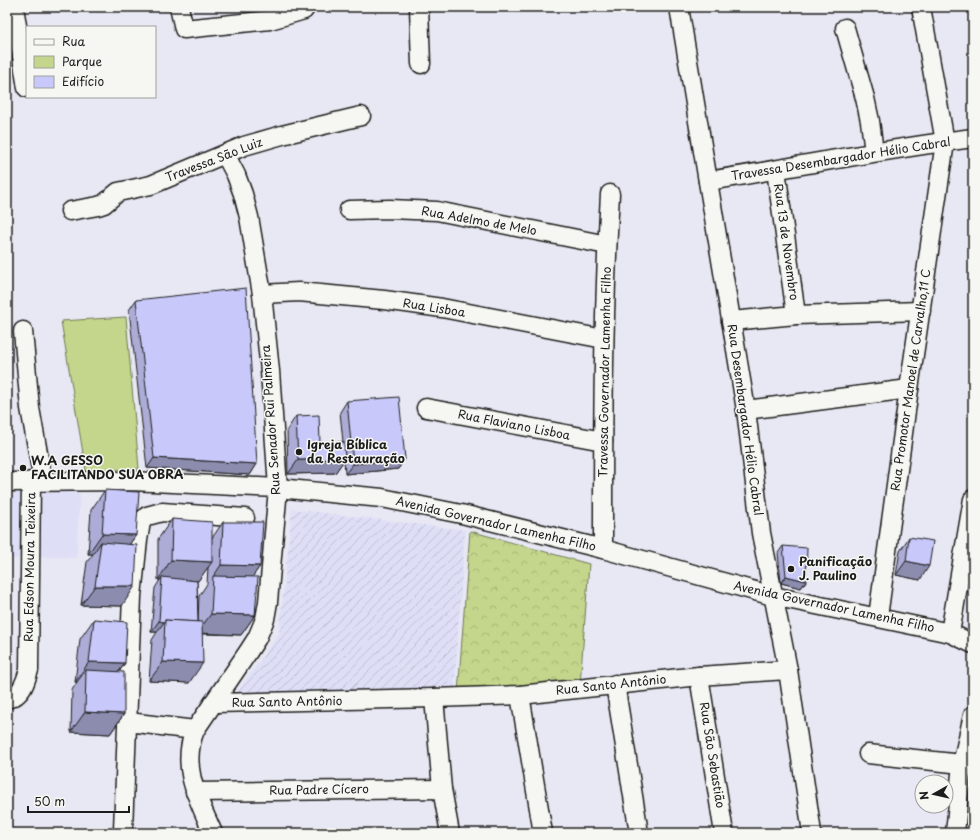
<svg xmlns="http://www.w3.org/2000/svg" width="980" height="840" font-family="'Playpen Sans',sans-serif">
  <defs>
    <pattern id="industrial-furrows" width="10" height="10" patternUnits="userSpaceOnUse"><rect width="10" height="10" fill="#dedef6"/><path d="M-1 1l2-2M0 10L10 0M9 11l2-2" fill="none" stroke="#bebed2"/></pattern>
    <pattern id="forest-crowns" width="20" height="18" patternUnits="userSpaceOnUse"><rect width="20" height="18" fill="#c3d68b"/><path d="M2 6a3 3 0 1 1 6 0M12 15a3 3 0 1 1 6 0" fill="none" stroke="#a7b777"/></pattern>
  </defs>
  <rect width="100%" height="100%" fill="#e8e8f4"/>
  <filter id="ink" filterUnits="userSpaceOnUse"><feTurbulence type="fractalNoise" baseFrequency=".025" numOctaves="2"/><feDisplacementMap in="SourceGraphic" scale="8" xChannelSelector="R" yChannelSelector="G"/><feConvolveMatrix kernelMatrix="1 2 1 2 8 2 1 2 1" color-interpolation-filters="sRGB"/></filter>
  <g filter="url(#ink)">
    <g fill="#dedef6">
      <path d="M 37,490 L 80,493 L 76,558 L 38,556 Z"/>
      <path d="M 27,492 L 26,558 L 7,559 L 7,493 Z"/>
    </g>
    <path fill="url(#industrial-furrows)" d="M 292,509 L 465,530 L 454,692 L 233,698 L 279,634 Z"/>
    <path fill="#c3d68b" stroke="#707954" d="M 126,317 L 139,469 L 86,471 L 61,321 Z"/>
    <path fill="url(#forest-crowns)" stroke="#707954" d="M 470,531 L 589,564 L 580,685 L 458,693 Z"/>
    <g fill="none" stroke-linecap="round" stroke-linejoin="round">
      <g stroke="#1c1c1c" stroke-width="21">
        <g id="minor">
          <path d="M 14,7 L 27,88"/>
          <path d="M 179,7 L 184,29 L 270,20 L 304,10"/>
          <path d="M 419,7 L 421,64"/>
          <path d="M 679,7 L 746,410 L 761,533 L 788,670 L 812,833"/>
          <path d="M 845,28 L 865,98 L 870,121 L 874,152"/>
          <path d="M 776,170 L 796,315"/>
          <path d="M 708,181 C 796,167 884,149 973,138"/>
          <path d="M 349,210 L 390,209 L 437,211 L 607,245"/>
          <path d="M 70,211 L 98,206 L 104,204 L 118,192 L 151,185 L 244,146 L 282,135 L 361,116"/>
          <path d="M 262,294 L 299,292 L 384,300 L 442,308 L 604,339"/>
          <path d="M 731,321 L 796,315 L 921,311"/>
          <path d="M 23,331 L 30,408 L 43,481"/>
          <path d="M 426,408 L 603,441"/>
          <path d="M 746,410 L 909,389"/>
          <path d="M 7,482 L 131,481 L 278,488 L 382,498 L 466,515 L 603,549 L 773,596 L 950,633 L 973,644"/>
          <path d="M 603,549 C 603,431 603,313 610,194"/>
          <path d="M 878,617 L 909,389 L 945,142 L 921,7"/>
          <path d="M 950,633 L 973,499"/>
          <path d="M 699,676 L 724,833"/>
          <path d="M 615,684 L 639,833"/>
          <path d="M 520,695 L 543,833"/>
          <path d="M 434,698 L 442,789 L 450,833"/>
          <path d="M 7,699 C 10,698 14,697 16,695 C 24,689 26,679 29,670 L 31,481"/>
          <path d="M 213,703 L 434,698 L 520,695 L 699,676 L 788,670"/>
          <path d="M 128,722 L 195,730"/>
          <path d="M 868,754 L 962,764"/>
          <path d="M 195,792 L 442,789"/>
          <path d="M 123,830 L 132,596 L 138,540 L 141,522 L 147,516 L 162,512 L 245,518"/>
          <path d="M 213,833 C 198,799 180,767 195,730 L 248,652 L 257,638 L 265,619 L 268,602 L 278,488 L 270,371 L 262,294 L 249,217 L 243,194 L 236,175 L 225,154"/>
          <path d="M 955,833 L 962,764 L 973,715"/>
        </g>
      </g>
      <use href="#minor" stroke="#f6f6f2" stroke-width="18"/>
    </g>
    <g fill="#acacd7" stroke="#1c1c1c" fill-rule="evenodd">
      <path d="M 136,300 L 257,464 L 250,475 L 147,468 L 129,310 Z"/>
      <path d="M 347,401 L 405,459 L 398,469 L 345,474 L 344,460 L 335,473 L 288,474 L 287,430 L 296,416 L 320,443 L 343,442 L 340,412 Z"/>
      <path d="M 105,490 L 136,535 L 129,545 L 122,606 L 81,605 L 87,562 L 93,554 L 88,554 L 91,510 Z"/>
      <path d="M 172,519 L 212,538 L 223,522 L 260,566 L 252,577 L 255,615 L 241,635 L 202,634 L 189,683 L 149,681 L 152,640 L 157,632 L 151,632 L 155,588 L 160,580 L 158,580 L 158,539 ZM 208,567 L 207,584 L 199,596 L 198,622 L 197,581 L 198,581 Z"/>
      <path d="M 909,537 L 920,580 L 896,575 L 900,551 Z"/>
      <path d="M 783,546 L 806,581 L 801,588 L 781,583 L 778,553 Z"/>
      <path d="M 94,619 L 125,663 L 119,672 L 124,714 L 110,734 L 71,732 L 72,690 L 77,682 L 75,682 L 80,639 Z"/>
    </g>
    <g fill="#8c8caf" stroke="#1c1c1c">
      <path d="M 154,458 L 257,464 L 250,475 L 147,468 Z"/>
      <path d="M 345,459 L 335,473 L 288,474 L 298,460 Z"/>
      <path d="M 405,459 L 398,469 L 345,474 L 353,464 Z"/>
      <path d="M 102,534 L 136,535 L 122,555 L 101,542 L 93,554 L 88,554 Z"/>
      <path d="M 171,560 L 212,562 L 198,581 L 162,580 L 162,577 L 160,580 L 158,580 Z"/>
      <path d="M 906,561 L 929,566 L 920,580 L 896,575 Z"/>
      <path d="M 221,565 L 260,566 L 246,586 L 213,577 Z"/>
      <path d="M 786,576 L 806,581 L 801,588 L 781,583 Z"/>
      <path d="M 95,586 L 135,586 L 122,606 L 81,605 Z"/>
      <path d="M 211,614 L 255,615 L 241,635 L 197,633 Z"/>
      <path d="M 159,621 L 164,622 L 157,632 L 151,632 Z"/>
      <path d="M 89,662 L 125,663 L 111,683 L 86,670 L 77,682 L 75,682 Z"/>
      <path d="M 163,662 L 203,663 L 189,683 L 149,681 Z"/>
      <path d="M 85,712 L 124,714 L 110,734 L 71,732 Z"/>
    </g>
    <g fill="#c8c8fa" stroke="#1c1c1c">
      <path d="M 246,288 L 257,464 L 154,458 L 136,300 Z"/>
      <path d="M 399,397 L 405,459 L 353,464 L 347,401 Z"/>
      <path d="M 319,415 L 320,443 L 344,442 L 345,459 L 298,460 L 296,416 Z"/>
      <path d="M 105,490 L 139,492 L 136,535 L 102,534 Z"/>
      <path d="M 172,519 L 212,522 L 212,562 L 171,560 Z"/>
      <path d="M 223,522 L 263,522 L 260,566 L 221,565 Z"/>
      <path d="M 909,537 L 933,541 L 929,566 L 906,561 Z"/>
      <path d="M 101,542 L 137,545 L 135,586 L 95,586 Z"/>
      <path d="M 783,546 L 807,548 L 806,581 L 786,576 Z"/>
      <path d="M 213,576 L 258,577 L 255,615 L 211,614 Z"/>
      <path d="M 162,577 L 197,581 L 198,622 L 165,620 L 164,622 L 159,621 Z"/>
      <path d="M 94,619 L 127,622 L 125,663 L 89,662 Z"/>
      <path d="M 165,620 L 202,622 L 203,663 L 163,662 Z"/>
      <path d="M 86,670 L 124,672 L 124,714 L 85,712 Z"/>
      <path d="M 77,831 L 98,833 L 77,833 Z"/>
    </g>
  </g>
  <g fill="#1c1c1c" stroke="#f6f6f2" stroke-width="1.5">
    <circle cx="299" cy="452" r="4"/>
    <circle cx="23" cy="468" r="4"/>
    <circle cx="791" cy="569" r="4"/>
  </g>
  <g text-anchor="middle" stroke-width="3" stroke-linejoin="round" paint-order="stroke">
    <g font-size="12" fill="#1c1c1c" stroke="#f6f6f2">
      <text transform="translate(841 159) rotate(-9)" y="4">Travessa Desembargador Hélio Cabral</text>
      <text transform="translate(214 160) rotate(-21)" y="4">Travessa São Luiz</text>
      <text transform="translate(479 221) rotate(10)" y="4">Rua Adelmo de Melo</text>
      <text transform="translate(786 242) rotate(82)" y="4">Rua 13 de Novembro</text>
      <text transform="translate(434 308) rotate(9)" y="4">Rua Lisboa</text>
      <text transform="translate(605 372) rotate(-89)" y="4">Travessa Governador Lamenha Filho</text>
      <text transform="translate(911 380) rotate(-82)" y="4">Rua Promotor Manoel de Carvalho,11 C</text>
      <text transform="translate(271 420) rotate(-94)" y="4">Rua Senador Rui Palmeira</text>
      <text transform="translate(745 420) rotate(82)" y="4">Rua Desembargador Hélio Cabral</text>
      <text transform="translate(514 425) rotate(11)" y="4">Rua Flaviano Lisboa</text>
      <text transform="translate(496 524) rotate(13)" y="4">Avenida Governador Lamenha Filho</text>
      <text transform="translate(30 567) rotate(-89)" y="4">Rua Edson Moura Teixeira</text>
      <text transform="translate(834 607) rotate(12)" y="4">Avenida Governador Lamenha Filho</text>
      <text transform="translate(611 685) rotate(-6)" y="4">Rua Santo Antônio</text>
      <text transform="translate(287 702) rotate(-1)" y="4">Rua Santo Antônio</text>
      <text transform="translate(712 755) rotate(81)" y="4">Rua São Sebastião</text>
      <text transform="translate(319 790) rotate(-1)" y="4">Rua Padre Cícero</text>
    </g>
    <g font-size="12" font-weight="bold" fill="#1c1c1c" stroke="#f6f6f2" text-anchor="start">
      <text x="307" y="449">Igreja Bíblica<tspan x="307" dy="14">da Restauração</tspan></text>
      <text x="31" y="465">W.A GESSO<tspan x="31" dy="14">FACILITANDO SUA OBRA</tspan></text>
      <text x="799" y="566">Panificação<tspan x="799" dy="14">J. Paulino</tspan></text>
    </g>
  </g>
  <rect width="980" height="840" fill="none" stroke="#f6f6f2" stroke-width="24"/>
  <rect x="12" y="12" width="956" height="816" fill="none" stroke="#1c1c1c" stroke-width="1.5" filter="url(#ink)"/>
  <rect x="26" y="26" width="130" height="72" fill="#f6f6f2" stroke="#9f9f9c"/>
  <rect x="34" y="39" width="20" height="6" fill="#f6f6f2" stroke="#9f9f9c"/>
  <text x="62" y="46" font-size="12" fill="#1c1c1c">Rua</text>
  <rect x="34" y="56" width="20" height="12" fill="#c3d68b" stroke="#9f9f9c"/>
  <text x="62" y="66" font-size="12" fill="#1c1c1c">Parque</text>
  <rect x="34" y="76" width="20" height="12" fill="#c8c8fa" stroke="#9f9f9c"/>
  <text x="62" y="86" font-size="12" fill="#1c1c1c">Edifício</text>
  <g transform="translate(934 794) rotate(262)"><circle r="19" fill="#f6f6f2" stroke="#9f9f9c"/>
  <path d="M0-3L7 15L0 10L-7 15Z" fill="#1c1c1c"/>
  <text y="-6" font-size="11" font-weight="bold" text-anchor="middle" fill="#1c1c1c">N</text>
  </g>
  <path d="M28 806v6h101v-6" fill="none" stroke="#1c1c1c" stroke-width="2"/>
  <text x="34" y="806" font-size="12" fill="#1c1c1c" stroke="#f6f6f2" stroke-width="3" paint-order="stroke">50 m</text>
</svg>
